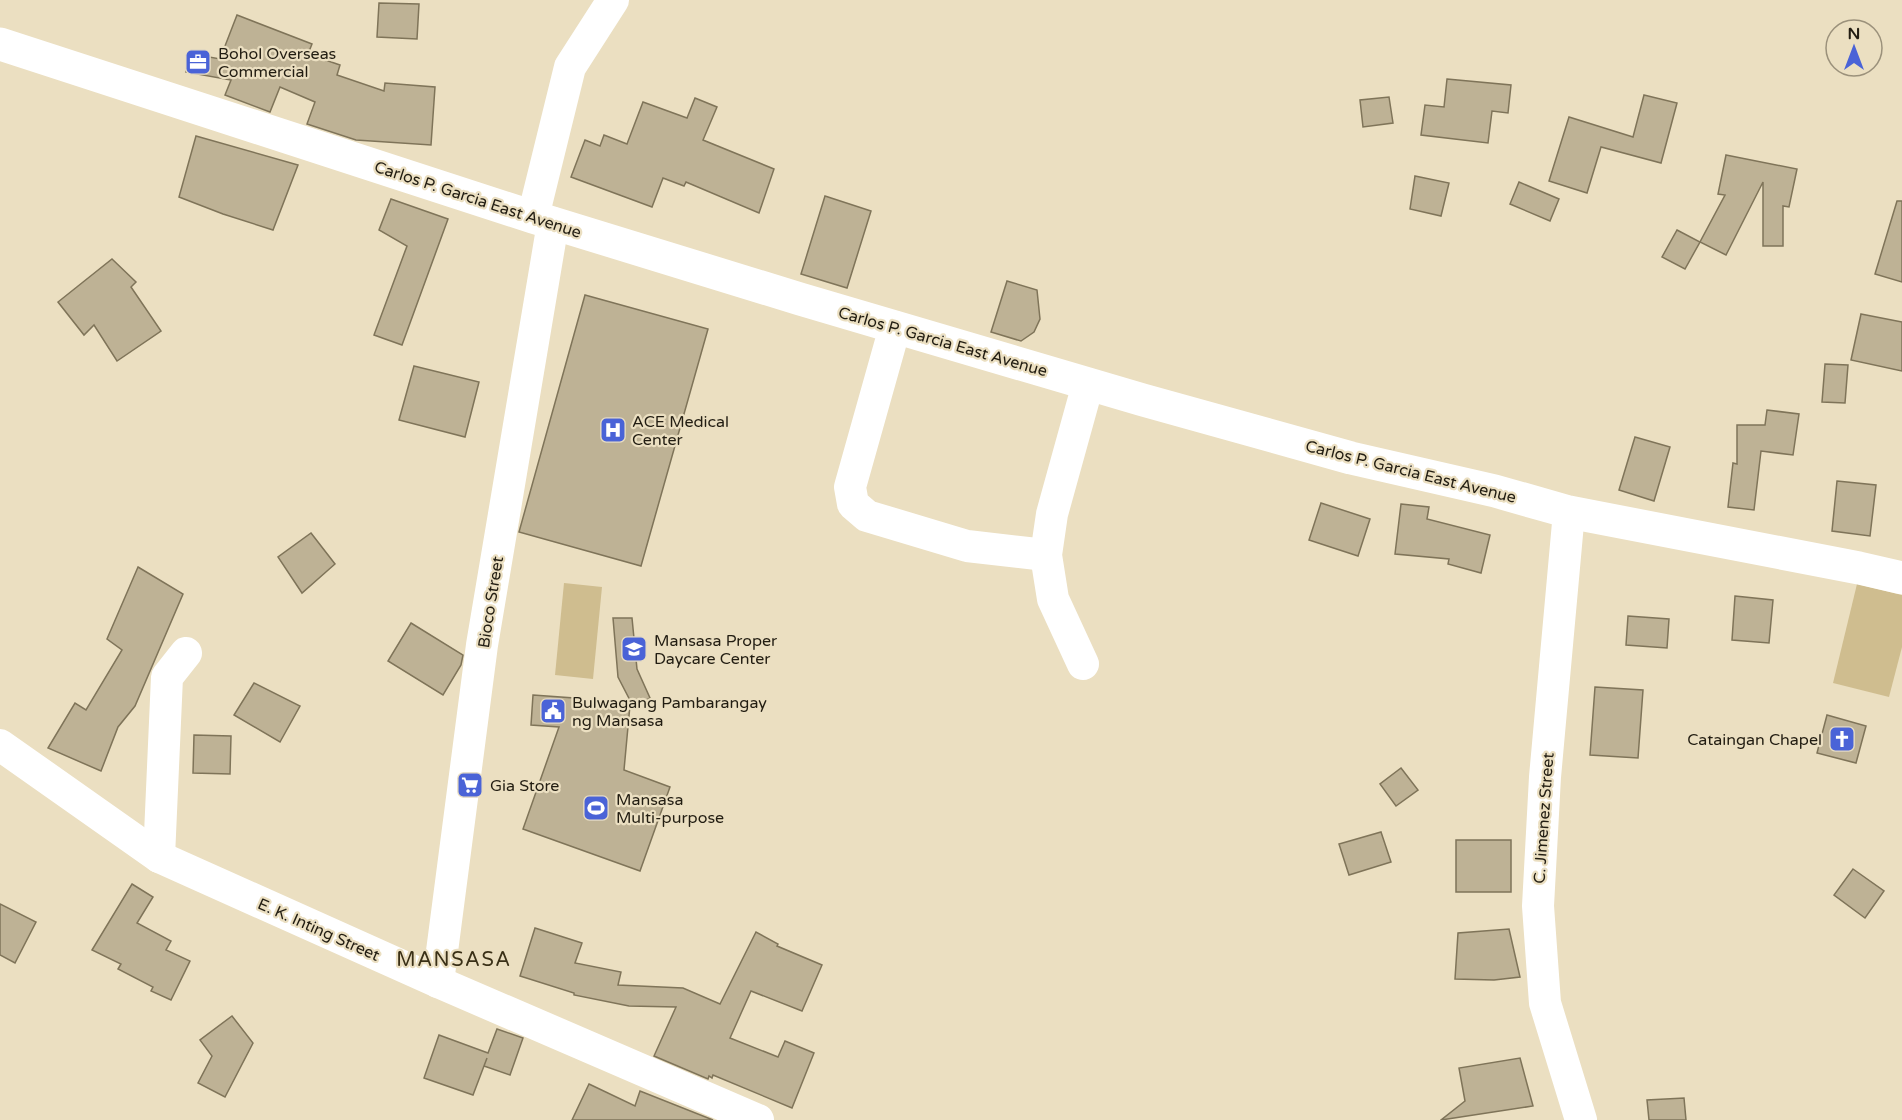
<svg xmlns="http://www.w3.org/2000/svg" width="1902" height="1120" font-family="'Varela Round',sans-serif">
  <rect width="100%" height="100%" fill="#ebdfc1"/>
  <g fill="#cfbd8f">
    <path d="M 564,583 L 602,587 L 593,679 L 555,675 Z"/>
    <path d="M 1857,584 L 1902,595 L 1902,647 L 1889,697 L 1833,683 Z"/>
  </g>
  <g fill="#beb295" stroke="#7f7459" stroke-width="1.5">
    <path d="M 379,3 L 419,4 L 417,39 L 377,37 Z"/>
    <path d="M 237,15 L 312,44 L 308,54 L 340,65 L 337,75 L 384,91 L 385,83 L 435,87 L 431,145 L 356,140 L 307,124 L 315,102 L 280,87 L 270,112 L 225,95 L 231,80 L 186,72 L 193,54 L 220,59 Z"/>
    <path d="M 1447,79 L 1511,85 L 1508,113 L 1492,111 L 1488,143 L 1421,135 L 1425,105 L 1444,107 Z"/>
    <path d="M 1644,95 L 1677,103 L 1661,163 L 1601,147 L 1587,193 L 1549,181 L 1569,117 L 1633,137 Z"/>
    <path d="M 1389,97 L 1393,123 L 1363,127 L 1360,100 Z"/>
    <path d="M 695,98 L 717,107 L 703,140 L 774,169 L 759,213 L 686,182 L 684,186 L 663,178 L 652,207 L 571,177 L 585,140 L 600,146 L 604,135 L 627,144 L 643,102 L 687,118 Z"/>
    <path d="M 196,136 L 298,165 L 273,230 L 223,214 L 179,197 Z"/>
    <path d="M 1726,155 L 1797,169 L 1789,207 L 1783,206 L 1783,246 L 1763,246 L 1763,182 L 1726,255 L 1700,242 L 1725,195 L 1718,194 Z"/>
    <path d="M 1415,176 L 1449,183 L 1441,216 L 1410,209 Z"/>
    <path d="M 1519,182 L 1559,199 L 1550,221 L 1510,204 Z"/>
    <path d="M 825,196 L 871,211 L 847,288 L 801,274 Z"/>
    <path d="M 391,199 L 448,219 L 402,345 L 374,335 L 407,246 L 379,230 Z"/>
    <path d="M 1897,201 L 1902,201 L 1902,282 L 1875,274 Z"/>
    <path d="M 1677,230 L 1700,242 L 1685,269 L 1662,257 Z"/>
    <path d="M 112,259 L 136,282 L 131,287 L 161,331 L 117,361 L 94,325 L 84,335 L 58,302 Z"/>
    <path d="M 1007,281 L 1037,290 L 1040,319 L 1034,332 L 1021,341 L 991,332 Z"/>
    <path d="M 585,295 L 708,329 L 641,566 L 519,532 Z"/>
    <path d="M 1861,314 L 1902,322 L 1902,371 L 1851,360 Z"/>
    <path d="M 1825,364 L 1848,365 L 1845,403 L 1822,402 Z"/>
    <path d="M 414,366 L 479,382 L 465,437 L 399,420 Z"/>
    <path d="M 1767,410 L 1799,414 L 1793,455 L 1761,451 L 1754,510 L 1728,507 L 1733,463 L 1737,464 L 1737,425 L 1765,425 Z"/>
    <path d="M 1635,437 L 1670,447 L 1654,501 L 1619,490 Z"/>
    <path d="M 1837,481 L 1876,485 L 1870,536 L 1832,531 Z"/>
    <path d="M 1321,503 L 1370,519 L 1358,556 L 1309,540 Z"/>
    <path d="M 1401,504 L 1429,507 L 1427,519 L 1490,535 L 1481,573 L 1448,564 L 1449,559 L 1395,554 Z"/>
    <path d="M 311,533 L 335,564 L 302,593 L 278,557 Z"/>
    <path d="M 138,567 L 183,594 L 135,706 L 118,727 L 101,771 L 48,748 L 75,703 L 86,710 L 122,650 L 107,639 Z"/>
    <path d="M 1735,596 L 1773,600 L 1769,643 L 1732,640 Z"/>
    <path d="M 1628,616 L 1669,619 L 1667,648 L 1626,645 Z"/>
    <path d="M 613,618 L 632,618 L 637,669 L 650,698 L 634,708 L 618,677 Z"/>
    <path d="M 411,623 L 463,655 L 461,665 L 443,695 L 388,661 Z"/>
    <path d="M 254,683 L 300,706 L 280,742 L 234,715 Z"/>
    <path d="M 1595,687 L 1643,690 L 1638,758 L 1590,755 Z"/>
    <path d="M 533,695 L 574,698 L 574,700 L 630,705 L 624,770 L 670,787 L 640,871 L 523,829 L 559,727 L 531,725 Z"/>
    <path d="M 1827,715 L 1866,726 L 1856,763 L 1817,753 Z"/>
    <path d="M 194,735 L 231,736 L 230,774 L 193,773 Z"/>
    <path d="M 1401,768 L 1418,790 L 1396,806 L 1380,784 Z"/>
    <path d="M 1381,832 L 1391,862 L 1349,875 L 1339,844 Z"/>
    <rect x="1456" y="840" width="55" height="52"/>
    <path d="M 1853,869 L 1884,891 L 1865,918 L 1834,895 Z"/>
    <path d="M 132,884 L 153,897 L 137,923 L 171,941 L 166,950 L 190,961 L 171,1000 L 151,991 L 153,987 L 118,969 L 121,964 L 92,950 Z"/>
    <path d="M 0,904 L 36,922 L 15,963 L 0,955 Z"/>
    <path d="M 535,928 L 582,943 L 575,963 L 621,972 L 618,985 L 683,988 L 720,1004 L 756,932 L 778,944 L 777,946 L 822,965 L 802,1011 L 751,991 L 730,1038 L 778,1057 L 785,1041 L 814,1053 L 792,1108 L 713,1075 L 712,1078 L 709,1076 L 708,1079 L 654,1056 L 676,1007 L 629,1006 L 574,995 L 574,993 L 520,976 Z"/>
    <path d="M 1509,929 L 1520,977 L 1494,980 L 1455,979 L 1458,933 Z"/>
    <path d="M 232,1016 L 253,1043 L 225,1097 L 198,1083 L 212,1056 L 200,1040 Z"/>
    <path d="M 497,1029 L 523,1038 L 510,1075 L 484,1066 L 487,1058 L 473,1095 L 424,1078 L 439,1035 L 488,1053 Z"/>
    <path d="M 1520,1058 L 1533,1106 L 1441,1120 L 1465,1101 L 1459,1068 Z"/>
    <path d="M 589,1084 L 635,1106 L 640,1091 L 713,1120 L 572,1120 Z"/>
    <path d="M 1684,1098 L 1686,1120 L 1649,1120 L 1647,1100 Z"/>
  </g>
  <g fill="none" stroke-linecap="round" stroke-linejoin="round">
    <g stroke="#fff" stroke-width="32">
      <path d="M 533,217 L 570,67 L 613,0"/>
      <path d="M 895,327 L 850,487 L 853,504 L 867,516 L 967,546 L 1046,555"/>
      <path d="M 1569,512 L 1545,777 L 1538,906 L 1545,1003 L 1581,1120"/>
      <path d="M 1083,664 L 1053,599 L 1046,555 L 1052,514 L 1088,384"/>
      <path d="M 0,745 L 159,857 L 438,982 L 758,1120"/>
      <path d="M 159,857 L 167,677 L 186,653"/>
      <path d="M 438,982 L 482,645 L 553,223"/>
    </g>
    <path stroke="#fff" stroke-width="33" d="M 0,44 L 533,217 L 800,299 L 1143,400 L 1351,458 L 1495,491 L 1569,512 L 1859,568 L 1902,578"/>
  </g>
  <defs>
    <g id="office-square" transform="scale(1.35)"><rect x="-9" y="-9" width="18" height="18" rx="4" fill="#4a63d7" stroke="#ebdfc1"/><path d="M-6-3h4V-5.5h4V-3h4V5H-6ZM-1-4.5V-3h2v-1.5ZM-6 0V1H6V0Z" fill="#fff"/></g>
    <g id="hospital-square" transform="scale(1.35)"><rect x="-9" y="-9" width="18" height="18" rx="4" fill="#4a63d7" stroke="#ebdfc1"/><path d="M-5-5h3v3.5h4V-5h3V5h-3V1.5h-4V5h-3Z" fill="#fff"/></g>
    <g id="school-square" transform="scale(1.35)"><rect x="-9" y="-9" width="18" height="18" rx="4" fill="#4a63d7" stroke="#ebdfc1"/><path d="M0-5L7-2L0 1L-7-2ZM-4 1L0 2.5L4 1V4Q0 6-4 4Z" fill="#fff"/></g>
    <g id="civic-square" transform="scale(1.35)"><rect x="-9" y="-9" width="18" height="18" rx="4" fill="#4a63d7" stroke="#ebdfc1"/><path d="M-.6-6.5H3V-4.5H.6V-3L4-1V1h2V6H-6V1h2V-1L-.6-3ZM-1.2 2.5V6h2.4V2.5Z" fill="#fff"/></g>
    <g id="church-square" transform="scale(1.35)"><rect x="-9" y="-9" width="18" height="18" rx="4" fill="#4a63d7" stroke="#ebdfc1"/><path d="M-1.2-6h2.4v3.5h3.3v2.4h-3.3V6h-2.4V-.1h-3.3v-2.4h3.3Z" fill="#fff"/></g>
    <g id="supermarket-square" transform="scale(1.35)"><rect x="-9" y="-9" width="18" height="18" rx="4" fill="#4a63d7" stroke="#ebdfc1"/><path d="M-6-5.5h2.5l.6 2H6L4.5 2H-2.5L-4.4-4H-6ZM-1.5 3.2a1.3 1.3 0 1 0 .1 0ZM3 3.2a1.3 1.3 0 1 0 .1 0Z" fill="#fff"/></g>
    <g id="stadium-square" transform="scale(1.35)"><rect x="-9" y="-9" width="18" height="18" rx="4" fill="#4a63d7" stroke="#ebdfc1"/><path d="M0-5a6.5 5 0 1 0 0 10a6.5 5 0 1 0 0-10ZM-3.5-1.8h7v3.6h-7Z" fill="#fff"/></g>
  </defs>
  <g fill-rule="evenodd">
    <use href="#office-square" x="198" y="62"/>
    <use href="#hospital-square" x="613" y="430"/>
    <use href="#school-square" x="634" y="649"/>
    <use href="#civic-square" x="553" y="711"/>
    <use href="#church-square" x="1842" y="739"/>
    <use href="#supermarket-square" x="470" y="785"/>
    <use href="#stadium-square" x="596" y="808"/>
  </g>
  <g text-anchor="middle" stroke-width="4.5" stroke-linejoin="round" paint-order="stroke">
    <g font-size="16" fill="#221d12" stroke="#ebdfc1" text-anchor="start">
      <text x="218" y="59">Bohol Overseas<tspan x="218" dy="18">Commercial</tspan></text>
      <text x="632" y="427">ACE Medical<tspan x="632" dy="18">Center</tspan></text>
      <text x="654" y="646">Mansasa Proper<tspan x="654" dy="18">Daycare Center</tspan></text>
      <text x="572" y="708">Bulwagang Pambarangay<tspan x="572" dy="18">ng Mansasa</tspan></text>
      <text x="1822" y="745" text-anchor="end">Cataingan Chapel</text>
      <text x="490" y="791">Gia Store</text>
      <text x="616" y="805">Mansasa<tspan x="616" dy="18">Multi-purpose</tspan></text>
    </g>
    <g font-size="16" fill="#221d12" stroke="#ebdfc1">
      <text transform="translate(478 199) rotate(18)" y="6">Carlos P. Garcia East Avenue</text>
      <text transform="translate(943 341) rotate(16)" y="6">Carlos P. Garcia East Avenue</text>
      <text transform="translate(1411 471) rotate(14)" y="6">Carlos P. Garcia East Avenue</text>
      <text transform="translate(490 602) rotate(-81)" y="6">Bioco Street</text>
      <text transform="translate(1543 818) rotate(-86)" y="6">C. Jimenez Street</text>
      <text transform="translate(319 929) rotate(24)" y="6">E. K. Inting Street</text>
    </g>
    <g font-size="20" letter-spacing="1.5" fill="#3a3017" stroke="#ebdfc1">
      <text x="454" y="966">MANSASA</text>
    </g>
  </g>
  <g transform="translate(1854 48)"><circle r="28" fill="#ebdfc1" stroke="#9b917b" stroke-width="1.5"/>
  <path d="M0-4.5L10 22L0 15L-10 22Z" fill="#4a63d7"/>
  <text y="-9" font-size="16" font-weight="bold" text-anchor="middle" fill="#221d12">N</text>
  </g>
</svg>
